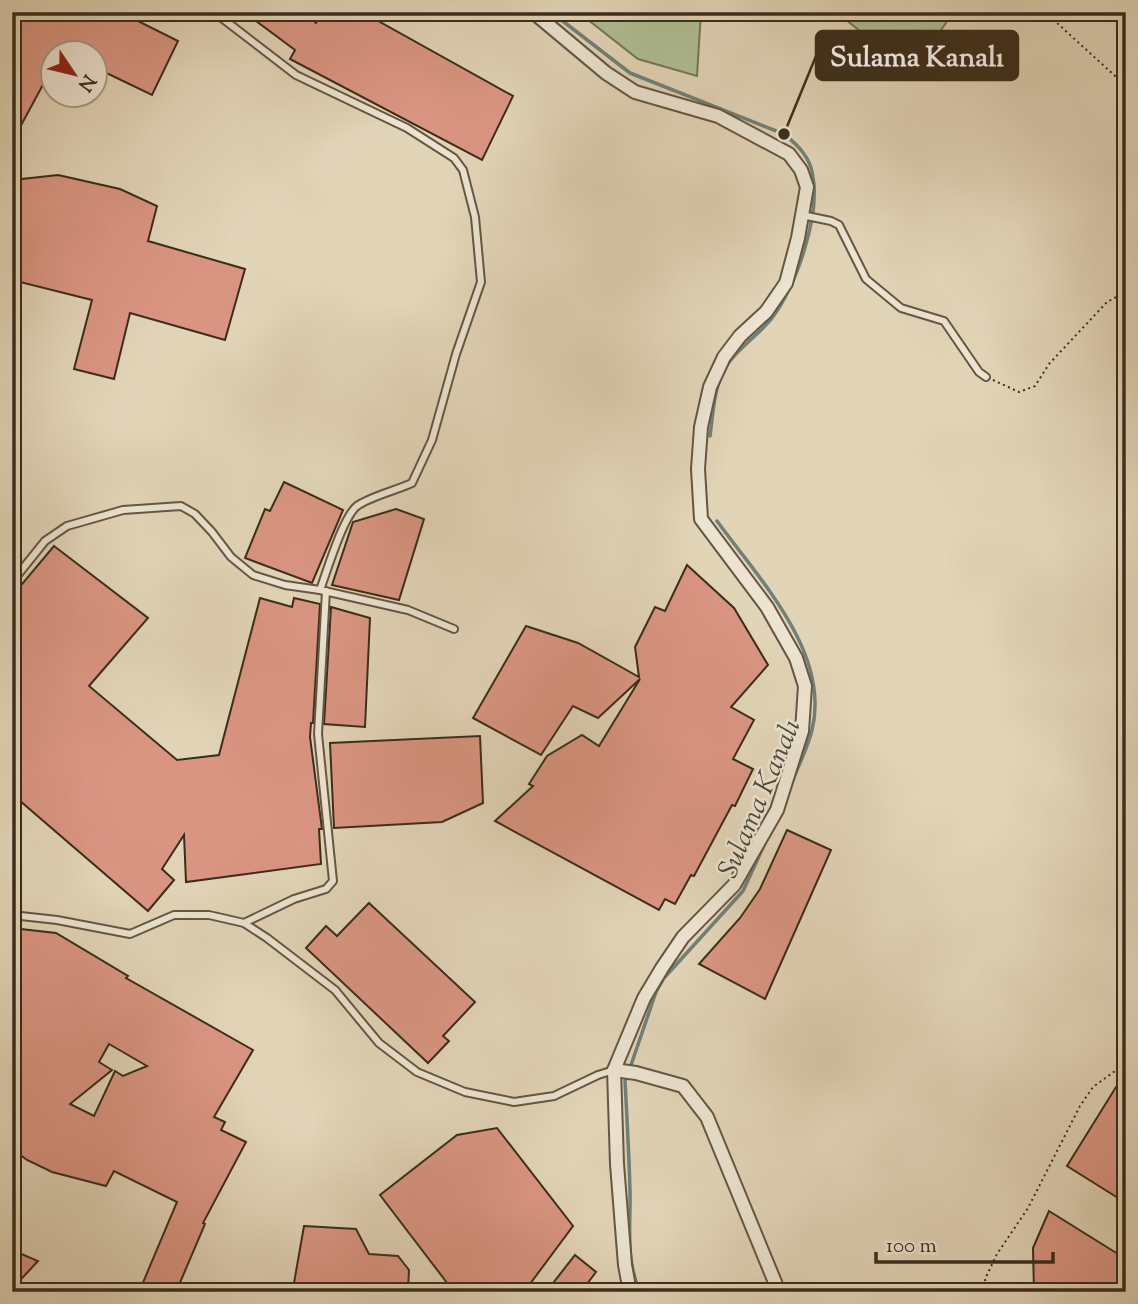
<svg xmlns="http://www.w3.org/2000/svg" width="1138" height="1304" font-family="'Sorts Mill Goudy',serif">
  <rect width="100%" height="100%" fill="#e2d4b7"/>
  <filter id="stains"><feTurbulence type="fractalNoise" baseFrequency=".00286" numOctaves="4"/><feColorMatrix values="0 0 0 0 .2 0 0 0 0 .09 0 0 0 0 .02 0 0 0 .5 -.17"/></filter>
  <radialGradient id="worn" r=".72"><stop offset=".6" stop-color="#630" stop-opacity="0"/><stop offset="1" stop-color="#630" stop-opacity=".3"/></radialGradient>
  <g fill="#aebe92" stroke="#747656" stroke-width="2">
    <path d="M 578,12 L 701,12 L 697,76 L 638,59 Z"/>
    <path d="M 836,12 L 954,12 L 933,41 L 893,57 Z"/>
  </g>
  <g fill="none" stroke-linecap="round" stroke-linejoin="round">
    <g stroke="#718078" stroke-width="3.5">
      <path d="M 551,12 L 630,73 L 784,134 C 798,145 811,158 813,177 C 820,217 796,286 772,318 C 759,335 735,350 725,368 C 714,387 713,414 710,436"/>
      <path d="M 717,521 C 759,579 831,653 812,730 C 808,747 799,764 793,780"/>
      <path d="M 630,1068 L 656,992 L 664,978 L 743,891 L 766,841"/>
      <path d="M 627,1075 L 625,1081 C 627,1118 629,1154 630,1190 C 631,1224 625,1259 640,1292"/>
    </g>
  </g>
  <g fill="#da9582" stroke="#3a2d1b" stroke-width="2" fill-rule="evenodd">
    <path d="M 12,12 L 120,12 L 178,41 L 152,95 L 94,67 L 94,52 L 52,52 L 52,68 L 12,142 Z"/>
    <path d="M 244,12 L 303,12 L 316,23 L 322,12 L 362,12 L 513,96 L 482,160 L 290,59 L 295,50 Z"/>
    <path d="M 58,175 L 120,189 L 157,206 L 148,241 L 245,269 L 225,340 L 130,313 L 114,379 L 74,369 L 92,300 L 12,280 L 13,180 Z"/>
    <path d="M 284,482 L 343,510 L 312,583 L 245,558 L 265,509 L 270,511 Z"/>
    <path d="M 396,509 L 424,519 L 399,600 L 332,585 L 353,522 Z"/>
    <path d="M 54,546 L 148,618 L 89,686 L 177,760 L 219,755 L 260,598 L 292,607 L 294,598 L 320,604 L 313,723 L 311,723 L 310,737 L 322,829 L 319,829 L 321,864 L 186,882 L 184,835 L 162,869 L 174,880 L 148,911 L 12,794 L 12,596 Z"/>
    <path d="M 687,565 L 734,608 L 768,665 L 731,707 L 754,720 L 733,759 L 753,769 L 735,806 L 732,805 L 694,876 L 691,875 L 675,904 L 665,899 L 659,910 L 495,821 L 533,786 L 529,784 L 547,756 L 582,735 L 599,746 L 640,679 L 598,718 L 573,706 L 541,755 L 473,718 L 526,626 L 578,643 L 639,677 L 635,647 L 655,607 L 665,611 Z"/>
    <path d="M 331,607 L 370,618 L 365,727 L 324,724 Z"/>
    <path d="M 480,736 L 483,803 L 442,822 L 334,828 L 330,743 Z"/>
    <path d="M 787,830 L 831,850 L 765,999 L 699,964 L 740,918 L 760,889 Z"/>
    <path d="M 369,903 L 475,1002 L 443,1036 L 449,1041 L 428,1063 L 306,948 L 326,926 L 337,936 Z"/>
    <path d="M 12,928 L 56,933 L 128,976 L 126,978 L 253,1050 L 214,1117 L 225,1122 L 221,1130 L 246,1142 L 203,1223 L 205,1224 L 176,1292 L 139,1292 L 177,1202 L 114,1171 L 106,1186 L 52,1172 L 27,1160 L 12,1149 ZM 109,1044 L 147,1066 L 123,1076 L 115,1071 L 94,1116 L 70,1104 L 112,1070 L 99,1062 Z"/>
    <path d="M 1116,1087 L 1126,1093 L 1126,1203 L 1067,1166 Z"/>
    <path d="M 497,1128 L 573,1226 L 524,1292 L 454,1292 L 380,1195 L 457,1135 Z"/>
    <path d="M 1049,1211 L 1126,1259 L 1126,1292 L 1034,1292 L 1033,1248 Z"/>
    <path d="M 304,1226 L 356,1229 L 369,1254 L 398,1256 L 409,1270 L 408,1291 L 294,1283 Z"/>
    <path d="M 12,1250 L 38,1261 L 12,1289 Z"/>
    <path d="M 575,1255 L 596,1272 L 587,1284 L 597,1292 L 546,1292 Z"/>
  </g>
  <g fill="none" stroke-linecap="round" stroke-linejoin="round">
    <g stroke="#645742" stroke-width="10">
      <g id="lane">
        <path d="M 214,12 L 296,75 L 407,128 L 454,158 L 463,170 L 475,217 L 481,282 L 456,354 L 432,440 L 412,483 C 397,490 369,497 357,506 C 343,517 327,571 320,590"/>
        <path d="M 802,215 L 831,221 L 839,225 L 866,279 L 901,308 L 944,321 L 979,372 L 986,377"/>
        <path d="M 12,582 L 45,541 L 67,526 L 123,510 L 181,506 L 195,514 L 212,532 L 231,557 L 253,575 L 285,585 L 320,590 L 408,610 L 454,629"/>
        <path d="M 12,915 L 57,920 L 130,934 L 174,915 L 209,915 L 244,923 L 267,938 L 335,990 L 379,1043 L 417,1072 L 465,1092 L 514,1102 L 554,1096 L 598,1075 L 614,1070"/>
        <path d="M 244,923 L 294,899 L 326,889 L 333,881 L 318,734 L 326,591"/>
      </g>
    </g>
    <g stroke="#645742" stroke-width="16">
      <g id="street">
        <path d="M 533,12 L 606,73 L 635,92 L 718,116 L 789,154 L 801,170 L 807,187 L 798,238 L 786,283 L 766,312 L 740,336 L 724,357 L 710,387 L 701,427 L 698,469 L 701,519 L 767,607 L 796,658 L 805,686 L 802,731 L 777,810 L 734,885 L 683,937 L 662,968 L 644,998 L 614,1070 L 617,1164 L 625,1265 L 630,1292"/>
        <path d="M 614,1070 L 636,1073 L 683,1086 L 707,1117 L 779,1292"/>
      </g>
    </g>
    <g stroke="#3a2d1b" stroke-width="2" stroke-dasharray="2 3.5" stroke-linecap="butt">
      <path d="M 1045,12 L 1126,86"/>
      <path d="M 993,380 L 1019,392 L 1035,386 L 1049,364 L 1107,302 L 1126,292"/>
      <path d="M 987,1292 L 985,1279 L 997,1254 L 1028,1208 L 1080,1106 L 1093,1087 L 1126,1063"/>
    </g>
    <use href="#lane" stroke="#ece3d0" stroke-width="6"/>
    <use href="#street" stroke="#ece3d0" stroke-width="12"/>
  </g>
  <g text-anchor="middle" stroke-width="5" stroke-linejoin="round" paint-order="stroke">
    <g font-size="28" font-style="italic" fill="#4c493a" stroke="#ece3d0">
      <text transform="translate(758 798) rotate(-67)" y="10">Sulama Kanalı</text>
    </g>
  </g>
  <path fill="none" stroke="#3a2d1b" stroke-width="2.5" d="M784 134L816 56"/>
  <circle fill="#3a2d1b" stroke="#ece3d0" stroke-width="2.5" cx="784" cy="134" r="7"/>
  <rect fill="#3a2d1b" stroke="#3a2d1b" stroke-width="2.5" x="816" y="31" width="202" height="49" rx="7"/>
  <g font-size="28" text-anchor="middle" font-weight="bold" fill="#fff">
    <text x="917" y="66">Sulama Kanalı</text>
  </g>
  <rect width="1138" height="1304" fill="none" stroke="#e2d4b7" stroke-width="42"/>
  <rect x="14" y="14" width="1110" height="1276" fill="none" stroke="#3a2d1b" stroke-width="3.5"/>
  <rect x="21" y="21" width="1096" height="1262" fill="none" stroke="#3a2d1b" stroke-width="2"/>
  <g transform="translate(74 74) rotate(125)"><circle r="33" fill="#ece3d0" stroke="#a59a88" stroke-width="2"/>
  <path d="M0-5L12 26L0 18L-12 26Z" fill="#8f2418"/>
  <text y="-10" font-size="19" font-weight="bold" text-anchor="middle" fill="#3a2d1b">N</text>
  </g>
  <path d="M876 1252v10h177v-10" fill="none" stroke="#3a2d1b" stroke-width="3.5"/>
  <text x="886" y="1252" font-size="21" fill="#3a2d1b" stroke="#ece3d0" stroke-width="5" paint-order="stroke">100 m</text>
  <rect width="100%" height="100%" filter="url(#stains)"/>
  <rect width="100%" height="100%" fill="url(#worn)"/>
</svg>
